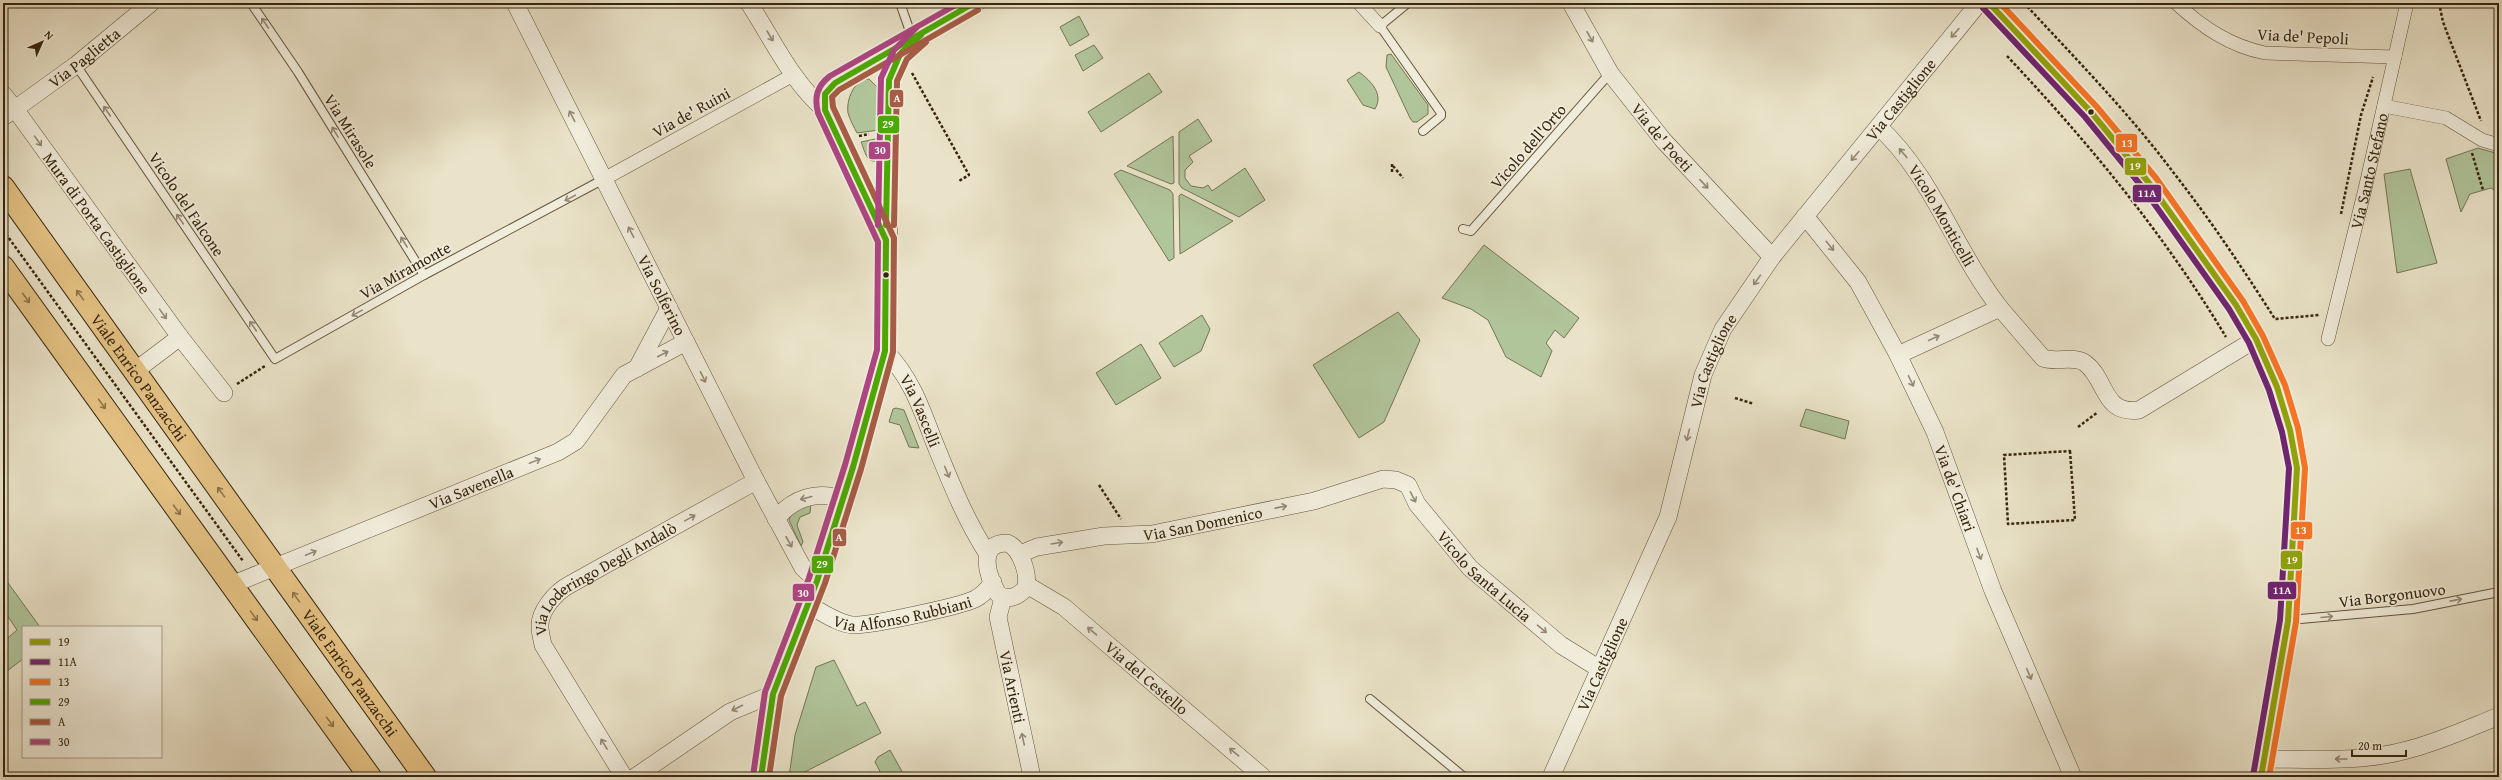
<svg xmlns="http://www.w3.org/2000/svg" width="2502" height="780" font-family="'Gentium Book Plus',serif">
  <rect width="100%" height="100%" fill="#eae3c9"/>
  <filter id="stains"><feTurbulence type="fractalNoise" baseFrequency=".005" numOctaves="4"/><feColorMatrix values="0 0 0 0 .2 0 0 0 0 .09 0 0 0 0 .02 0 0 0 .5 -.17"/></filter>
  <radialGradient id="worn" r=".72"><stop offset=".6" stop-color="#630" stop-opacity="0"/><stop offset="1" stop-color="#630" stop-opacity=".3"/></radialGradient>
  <g fill="#b1c59b" stroke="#747554">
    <path d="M 1079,16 L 1089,35 L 1070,46 L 1060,27 Z"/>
    <path d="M 1094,45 L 1103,58 L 1083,71 L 1075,55 Z"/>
    <path d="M 1391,54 L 1428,105 L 1428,114 L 1417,122 L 1413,122 L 1410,118 L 1386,67 L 1387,55 Z"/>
    <path d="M 1359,72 C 1371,81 1384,94 1375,109 L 1363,105 L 1347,80 Z"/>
    <path d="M 1149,73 L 1162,92 L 1101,132 L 1088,112 Z"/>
    <path d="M 869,79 L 877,87 L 879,130 L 857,133 C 854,127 850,120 848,113 C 846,100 854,79 869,79 Z"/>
    <path d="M 1198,119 L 1212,141 L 1189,156 L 1193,162 L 1185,170 L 1185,178 L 1191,186 L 1203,188 L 1208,185 L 1212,191 L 1245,168 L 1265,200 L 1239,217 L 1182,188 L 1179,184 L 1179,132 Z"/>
    <path d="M 1173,136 L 1174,183 L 1171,184 L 1127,166 Z"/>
    <path d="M 880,138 L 878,161 C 866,163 865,151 861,142 Z"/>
    <path d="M 2478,148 L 2499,154 L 2499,193 L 2491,188 L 2470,194 L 2461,212 L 2446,159 Z"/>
    <path d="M 2410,169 L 2437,263 L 2397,273 L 2384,174 Z"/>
    <path d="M 1121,170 L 1170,190 L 1173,194 L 1174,258 L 1169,261 L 1114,174 Z"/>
    <path d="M 1181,194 L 1233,221 L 1180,254 L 1179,196 Z"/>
    <path d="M 1484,245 L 1579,318 L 1564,338 L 1555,330 L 1546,343 L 1552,351 L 1541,377 L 1506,357 L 1488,320 L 1471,309 L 1442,298 Z"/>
    <path d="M 1398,312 L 1420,340 L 1384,422 L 1359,438 L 1313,365 Z"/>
    <path d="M 1202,315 L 1210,329 L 1201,351 L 1174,367 L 1159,343 Z"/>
    <path d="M 1141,344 L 1161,378 L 1116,405 L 1096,373 Z"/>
    <path d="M 896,408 L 904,410 L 919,448 L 909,447 L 900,425 L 889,422 L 893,409 Z"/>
    <path d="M 1806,409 L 1849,421 L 1845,439 L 1800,426 Z"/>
    <path d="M 811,502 L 810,513 L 800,517 L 797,525 L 803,542 L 801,546 L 789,520 L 791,514 Z"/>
    <path d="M 3,576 L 40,627 L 23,627 L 23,659 L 3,674 L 3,642 L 17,630 L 3,609 Z"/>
    <path d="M 834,660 L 857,706 L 865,702 L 881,733 L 795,777 L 789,777 L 795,735 L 816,667 Z"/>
    <path d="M 890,750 L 905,777 L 883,777 L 875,762 L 878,757 Z"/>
  </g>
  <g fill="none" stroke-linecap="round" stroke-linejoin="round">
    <g stroke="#63543b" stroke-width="10">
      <g id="service">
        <path d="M 251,3 L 298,72 L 424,275"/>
        <path d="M 900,3 L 913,40"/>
        <path d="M 1408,3 L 1380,26 L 1441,113 L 1441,116 L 1423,131"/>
        <path d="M 76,65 L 275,359 L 424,275 L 604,179"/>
        <path d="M 1463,229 L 1471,231 L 1610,73"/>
        <path d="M 2289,620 L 2413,609 L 2499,592"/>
        <path d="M 1370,699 L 1464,777"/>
      </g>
    </g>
    <g stroke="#63543b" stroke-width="14">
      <g id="pedestrian">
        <path d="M 1359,3 L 1380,26"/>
        <path d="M 2176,3 C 2202,27 2230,46 2265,53 L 2395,57"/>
        <path d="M 2384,106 L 2446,118 L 2482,140 L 2499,145"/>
        <path d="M 604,179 L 793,75"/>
        <path id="s1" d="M 2328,339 L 2365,189 L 2407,3"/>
      </g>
    </g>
    <g stroke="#63543b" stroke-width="18">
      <g id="minor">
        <path id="s2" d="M 515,3 L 756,481 L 803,568 L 817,581"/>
        <path d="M 749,3 C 773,40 791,81 825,110"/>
        <path id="s3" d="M 1571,3 L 1610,73 L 1663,140 L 1772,257"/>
        <path d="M 3,94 L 15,109 L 3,117"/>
        <path id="s4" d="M 1879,127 C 1933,177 1955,251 2000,308 L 1898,355"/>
        <path id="s5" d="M 1805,216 L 1858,282 L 1898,355 L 1935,432 L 1993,591 L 2073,777"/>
        <path d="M 2000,308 L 2043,358 C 2056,363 2074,355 2085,363 C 2107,379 2102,415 2139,410 L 2256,339"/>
        <path d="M 180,337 L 224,393"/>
        <path id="s6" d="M 885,351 C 910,376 921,407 933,439 C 949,478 964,517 987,553"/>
        <path d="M 637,368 L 669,308"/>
        <path id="s7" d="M 135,371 L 180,337 L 15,109 L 76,65 L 151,3"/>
        <path d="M 776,519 C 792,499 818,489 842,500"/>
        <path d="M 1007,543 C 1021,548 1030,576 1025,589 C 1017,597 1008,601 998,594 C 988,577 976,543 1007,543 Z"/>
        <path id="s8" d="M 1020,554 L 1037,547 L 1104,536 L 1152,534 L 1314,501 L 1383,479 L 1396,480 L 1408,485 L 1417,504 L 1470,568 L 1561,645 L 1598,668"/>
        <path id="s9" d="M 231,585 L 558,452 L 576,441 L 624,375 L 686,342"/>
        <path id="s10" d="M 1027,585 L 1064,607 L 1263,777"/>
        <path id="s11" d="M 1003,598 L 998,617 L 1032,777"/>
        <path id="s12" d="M 808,605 C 821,611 838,624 853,625 C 869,626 961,606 975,599 C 983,595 988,589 993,582"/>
        <path d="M 2264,759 C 2311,759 2361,763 2407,750 C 2439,742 2469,728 2499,716"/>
        <path id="s13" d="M 624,777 L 543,645 C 542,639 540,633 540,627 C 539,611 556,592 569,585 L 756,481"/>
        <path d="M 635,777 L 730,712 L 773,694"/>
        <path id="s14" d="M 1551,777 L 1668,517 L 1703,375 L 1723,329 L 1772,257 L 1979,3"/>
      </g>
    </g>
    <g stroke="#63543b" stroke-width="22">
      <g id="tertiary">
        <path d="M 1989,3 L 2091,112 L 2149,183 L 2236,305 L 2256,339 L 2277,387 L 2290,430 L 2297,468 L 2288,621 L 2261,777"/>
        <path d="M 882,230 L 825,110 C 822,97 824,90 835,83 L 913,40 L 974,3"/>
        <path d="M 761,777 L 773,694 L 817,581 L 853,467 L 885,351 L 889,80 L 895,62 L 913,40"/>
      </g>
    </g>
    <g stroke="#36250c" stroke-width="24">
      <g id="primary">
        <path id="s15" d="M 3,187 L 425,777"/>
        <path d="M 3,267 L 370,777"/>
      </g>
    </g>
    <g stroke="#36250c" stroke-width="2.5" stroke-dasharray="3 2" stroke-linecap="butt">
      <path d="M 2024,3 C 2075,58 2128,112 2173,172 C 2210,219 2243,269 2275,319 L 2319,315"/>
      <path d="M 2439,3 L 2443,22 L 2481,121"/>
      <path d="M 2019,6 L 2022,3"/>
      <path d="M 2007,56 C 2089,143 2164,234 2226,337"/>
      <path d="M 912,73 L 969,175 L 959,181"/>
      <path d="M 859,136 L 869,134"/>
      <path d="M 2472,153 L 2483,190"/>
      <path d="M 1393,166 L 1403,178"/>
      <path d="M 1392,172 L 1392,162"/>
      <path d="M 2341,214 L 2361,115 L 2373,77"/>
      <path d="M 3,230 L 243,561"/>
      <path d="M 237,384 L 265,366"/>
      <path d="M 1735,398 L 1754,404"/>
      <path d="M 2078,427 L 2098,412"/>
      <path d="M 2070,451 L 2075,520 L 2008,524 L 2004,455 Z"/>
      <path d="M 1099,485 L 1121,519"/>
    </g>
    <use href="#service" stroke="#f1eddc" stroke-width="8"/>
    <use href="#pedestrian" stroke="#f1eddc" stroke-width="13"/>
    <use href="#minor" stroke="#f1eddc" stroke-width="17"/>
    <use href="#tertiary" stroke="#f1eddc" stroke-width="21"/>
    <use href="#primary" stroke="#e5c284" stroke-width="22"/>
    <g stroke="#f1eddc" stroke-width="9">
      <path id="bus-1" d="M 1989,3 L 2091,112 L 2149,183 L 2236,305 L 2256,339 L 2277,387 L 2290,430 L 2297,468 L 2288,621 L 2261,777"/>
    </g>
    <g stroke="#f1eddc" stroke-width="9">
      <path id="bus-2" d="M 1983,8 L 2085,117 L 2143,188 L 2229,309 L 2249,343 L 2269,390 L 2282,432 L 2289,468 L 2280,620 L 2253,776"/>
    </g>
    <g stroke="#f1eddc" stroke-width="9">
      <path id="bus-3" d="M 2000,3 L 2097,107 L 2156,178 L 2243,301 L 2263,336 L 2285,385 L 2298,428 L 2305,468 L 2296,622 L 2269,777"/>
    </g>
    <g stroke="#f1eddc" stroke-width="9">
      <g id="bus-4">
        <path d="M 886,225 L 889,80 L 900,54 L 921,35"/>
        <path d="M 761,777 L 773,694 L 817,581 L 853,467 L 885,351 L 886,240 L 825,110 L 825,94 L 835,83 L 974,3"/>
      </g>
    </g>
    <g stroke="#f1eddc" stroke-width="9">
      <g id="bus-5">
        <path d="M 894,225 L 897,81 L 907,59 L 926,42"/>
        <path d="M 769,777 L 781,696 L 825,583 L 861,469 L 893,352 L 894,238 L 833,107 L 832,97 L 839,90 L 978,10"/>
      </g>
    </g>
    <g stroke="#f1eddc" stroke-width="9">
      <g id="bus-6">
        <path d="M 878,225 L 881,78 L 894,50 L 916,28"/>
        <path d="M 753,776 L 765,692 L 809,578 L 845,465 L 877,350 L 878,242 L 818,113 C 814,97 817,86 830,76 L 959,3"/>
      </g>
    </g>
    <use href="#bus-1" stroke="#91a10b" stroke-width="6"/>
    <use href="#bus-2" stroke="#70266f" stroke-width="6"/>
    <use href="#bus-3" stroke="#f57426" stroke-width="6"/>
    <use href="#bus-4" stroke="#4da803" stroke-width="6"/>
    <use href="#bus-5" stroke="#a65c45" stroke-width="6"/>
    <use href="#bus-6" stroke="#ad4582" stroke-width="6"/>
  </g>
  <defs><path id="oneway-shaft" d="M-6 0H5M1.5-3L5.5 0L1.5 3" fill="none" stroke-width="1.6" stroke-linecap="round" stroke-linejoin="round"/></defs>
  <g stroke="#948974">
    <use href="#oneway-shaft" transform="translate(265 23) rotate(-124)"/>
    <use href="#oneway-shaft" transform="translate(1955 33) rotate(132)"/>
    <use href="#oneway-shaft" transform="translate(770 36) rotate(59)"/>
    <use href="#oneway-shaft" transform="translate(1590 37) rotate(61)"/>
    <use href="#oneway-shaft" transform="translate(107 111) rotate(-124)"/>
    <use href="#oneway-shaft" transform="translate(572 116) rotate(-117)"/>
    <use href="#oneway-shaft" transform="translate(335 132) rotate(-122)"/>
    <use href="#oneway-shaft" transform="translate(38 141) rotate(54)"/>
    <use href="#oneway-shaft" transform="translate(1903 153) rotate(-130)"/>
    <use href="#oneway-shaft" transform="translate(1855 156) rotate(130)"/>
    <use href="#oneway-shaft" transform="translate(1704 184) rotate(47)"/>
    <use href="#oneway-shaft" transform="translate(570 198) rotate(152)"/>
    <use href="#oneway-shaft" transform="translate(180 219) rotate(-124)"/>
    <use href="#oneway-shaft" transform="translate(631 232) rotate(-117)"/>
    <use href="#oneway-shaft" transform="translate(404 242) rotate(-122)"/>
    <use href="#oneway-shaft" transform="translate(1830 246) rotate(51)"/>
    <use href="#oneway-shaft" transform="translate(1757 280) rotate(125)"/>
    <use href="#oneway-shaft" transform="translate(357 313) rotate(151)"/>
    <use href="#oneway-shaft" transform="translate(163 314) rotate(54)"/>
    <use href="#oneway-shaft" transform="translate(253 326) rotate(-124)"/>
    <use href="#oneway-shaft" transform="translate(1934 338) rotate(-25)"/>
    <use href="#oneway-shaft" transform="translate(663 354) rotate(-28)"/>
    <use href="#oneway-shaft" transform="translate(703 377) rotate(64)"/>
    <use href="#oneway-shaft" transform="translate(1911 381) rotate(64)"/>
    <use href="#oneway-shaft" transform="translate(1688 435) rotate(104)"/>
    <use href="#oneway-shaft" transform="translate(535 461) rotate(-22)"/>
    <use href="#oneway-shaft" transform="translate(947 472) rotate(68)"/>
    <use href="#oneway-shaft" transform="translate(1413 497) rotate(63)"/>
    <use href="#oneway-shaft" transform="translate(806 498) rotate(166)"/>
    <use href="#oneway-shaft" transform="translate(1281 507) rotate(-11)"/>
    <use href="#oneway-shaft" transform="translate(690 518) rotate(-29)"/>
    <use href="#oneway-shaft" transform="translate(789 542) rotate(61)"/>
    <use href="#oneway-shaft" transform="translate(1057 543) rotate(-9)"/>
    <use href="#oneway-shaft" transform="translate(311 553) rotate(-22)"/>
    <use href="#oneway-shaft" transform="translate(1979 554) rotate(70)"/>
    <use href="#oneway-shaft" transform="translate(2456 600) rotate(-11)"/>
    <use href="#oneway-shaft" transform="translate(2327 617) rotate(-5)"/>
    <use href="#oneway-shaft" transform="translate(1542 629) rotate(40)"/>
    <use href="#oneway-shaft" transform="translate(1092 631) rotate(-140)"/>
    <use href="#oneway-shaft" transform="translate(2029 674) rotate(67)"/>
    <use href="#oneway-shaft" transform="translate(737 708) rotate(153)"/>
    <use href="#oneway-shaft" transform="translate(1023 739) rotate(-102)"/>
    <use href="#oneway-shaft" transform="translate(604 744) rotate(-122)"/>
    <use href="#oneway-shaft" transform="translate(1234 752) rotate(-140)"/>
    <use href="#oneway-shaft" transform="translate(2341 759) rotate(180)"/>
  </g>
  <g stroke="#8e7448">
    <use href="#oneway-shaft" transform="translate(80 295) rotate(-126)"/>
    <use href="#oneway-shaft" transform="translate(26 298) rotate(54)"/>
    <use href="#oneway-shaft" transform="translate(102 404) rotate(54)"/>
    <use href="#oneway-shaft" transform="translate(221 492) rotate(-126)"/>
    <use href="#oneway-shaft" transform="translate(177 510) rotate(54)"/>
    <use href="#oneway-shaft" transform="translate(296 597) rotate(-125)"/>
    <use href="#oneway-shaft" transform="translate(254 616) rotate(54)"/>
    <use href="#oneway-shaft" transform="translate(330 722) rotate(54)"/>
  </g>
  <g fill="#36250c" stroke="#f1eddc" stroke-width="1.5">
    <circle cx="2091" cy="112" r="3.5"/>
    <circle cx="886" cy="275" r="3.5"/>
  </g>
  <g text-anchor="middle" stroke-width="3.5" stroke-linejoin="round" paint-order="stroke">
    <g font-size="16" fill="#36250c" stroke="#f1eddc">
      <text transform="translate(2303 36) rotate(3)" y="6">Via de' Pepoli</text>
      <text dy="6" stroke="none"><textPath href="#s7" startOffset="424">Via Paglietta</textPath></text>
      <text dy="6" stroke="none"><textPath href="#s14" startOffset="772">Via Castiglione</textPath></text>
      <text transform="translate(691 112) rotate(-29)" y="6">Via de' Ruini</text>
      <text transform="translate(351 131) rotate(58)" y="6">Via Mirasole</text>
      <text dy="6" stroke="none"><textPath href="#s3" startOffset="163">Via de' Poeti</textPath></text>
      <text transform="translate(1528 146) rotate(-49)" y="6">Vicolo dell'Orto</text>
      <text dy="6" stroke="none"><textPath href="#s1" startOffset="173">Via Santo Stefano</textPath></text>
      <text transform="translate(187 204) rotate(56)" y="6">Vicolo del Falcone</text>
      <text dy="6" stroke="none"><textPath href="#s4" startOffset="109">Vicolo Monticelli</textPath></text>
      <text transform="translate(97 223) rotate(54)" y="6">Mura di Porta Castiglione</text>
      <text transform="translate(405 270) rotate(-29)" y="6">Via Miramonte</text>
      <text dy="6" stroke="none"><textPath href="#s2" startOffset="327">Via Solferino</textPath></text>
      <text dy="6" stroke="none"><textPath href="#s14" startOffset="448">Via Castiglione</textPath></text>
      <text dy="6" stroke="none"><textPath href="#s15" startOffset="234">Viale Enrico Panzacchi</textPath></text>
      <text dy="6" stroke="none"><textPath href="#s6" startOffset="70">Via Vascelli</textPath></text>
      <text dy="6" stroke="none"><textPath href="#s9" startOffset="259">Via Savenella</textPath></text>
      <text dy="6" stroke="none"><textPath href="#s5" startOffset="313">Via de' Chiari</textPath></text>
      <text dy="6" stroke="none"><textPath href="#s8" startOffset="186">Via San Domenico</textPath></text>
      <text dy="6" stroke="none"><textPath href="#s8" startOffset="518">Vicolo Santa Lucia</textPath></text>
      <text dy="6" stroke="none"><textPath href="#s13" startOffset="256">Via Loderingo Degli Andalò</textPath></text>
      <text transform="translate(2392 595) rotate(-7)" y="6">Via Borgonuovo</text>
      <text dy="6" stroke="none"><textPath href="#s12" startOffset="100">Via Alfonso Rubbiani</textPath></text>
      <text dy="6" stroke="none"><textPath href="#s14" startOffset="124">Via Castiglione</textPath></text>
      <text dy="6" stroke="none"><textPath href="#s15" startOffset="597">Viale Enrico Panzacchi</textPath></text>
      <text dy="6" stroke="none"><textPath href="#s10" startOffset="152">Via del Cestello</textPath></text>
      <text dy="6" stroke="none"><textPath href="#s11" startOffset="91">Via Arienti</textPath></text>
    </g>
  </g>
  <g stroke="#f1eddc" stroke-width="1.5">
    <rect x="889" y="89" width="15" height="19" rx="4" fill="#a65c45"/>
    <rect x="877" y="115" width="23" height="19" rx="4" fill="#4da803"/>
    <rect x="2115" y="133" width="23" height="20" rx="4" fill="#f57426"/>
    <rect x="868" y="141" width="23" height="19" rx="4" fill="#ad4582"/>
    <rect x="2124" y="157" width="23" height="19" rx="4" fill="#91a10b"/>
    <rect x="2132" y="184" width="30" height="19" rx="4" fill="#70266f"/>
    <rect x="2290" y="521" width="23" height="19" rx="4" fill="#f57426"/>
    <rect x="832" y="528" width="15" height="19" rx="4" fill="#a65c45"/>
    <rect x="2280" y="550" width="23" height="20" rx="4" fill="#91a10b"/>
    <rect x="811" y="555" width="23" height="19" rx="4" fill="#4da803"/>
    <rect x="2267" y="581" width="30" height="19" rx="4" fill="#70266f"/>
    <rect x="792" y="583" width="23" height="19" rx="4" fill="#ad4582"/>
  </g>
  <g font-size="11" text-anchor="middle" font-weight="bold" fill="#fff">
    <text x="897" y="102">A</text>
    <text x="888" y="128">29</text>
    <text x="2127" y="147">13</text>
    <text x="880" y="154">30</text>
    <text x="2135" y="170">19</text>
    <text x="2147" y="197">11A</text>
    <text x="2301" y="534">13</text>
    <text x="839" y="541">A</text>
    <text x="2292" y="564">19</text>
    <text x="822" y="568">29</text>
    <text x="2282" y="594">11A</text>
    <text x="803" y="597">30</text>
  </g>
  <rect width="2502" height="780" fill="none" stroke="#eae3c9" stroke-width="16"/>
  <rect x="4" y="4" width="2494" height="772" fill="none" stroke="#36250c" stroke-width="2"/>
  <rect x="8" y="8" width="2486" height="764" fill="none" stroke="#36250c"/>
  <rect x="22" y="626" width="140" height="132" fill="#f1eddc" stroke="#a69d89"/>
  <rect x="30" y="639" width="20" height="6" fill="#91a10b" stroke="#a69d89"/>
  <text x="58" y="646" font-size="12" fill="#36250c">19</text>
  <rect x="30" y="659" width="20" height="6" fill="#70266f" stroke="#a69d89"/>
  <text x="58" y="666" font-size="12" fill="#36250c">11A</text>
  <rect x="30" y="679" width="20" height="6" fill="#f57426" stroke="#a69d89"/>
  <text x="58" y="686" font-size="12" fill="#36250c">13</text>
  <rect x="30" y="699" width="20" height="6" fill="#4da803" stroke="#a69d89"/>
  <text x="58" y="706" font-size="12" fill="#36250c">29</text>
  <rect x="30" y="719" width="20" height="6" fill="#a65c45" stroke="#a69d89"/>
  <text x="58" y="726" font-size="12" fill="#36250c">A</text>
  <rect x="30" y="739" width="20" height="6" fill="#ad4582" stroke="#a69d89"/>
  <text x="58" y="746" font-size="12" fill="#36250c">30</text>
  <g transform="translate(42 42) rotate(45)" stroke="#f1eddc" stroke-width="3" paint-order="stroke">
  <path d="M0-3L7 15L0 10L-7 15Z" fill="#36250c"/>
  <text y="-6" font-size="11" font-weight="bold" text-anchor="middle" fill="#36250c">N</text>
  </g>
  <path d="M2352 750v6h54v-6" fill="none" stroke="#36250c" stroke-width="2"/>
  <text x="2358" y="750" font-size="12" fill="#36250c" stroke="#f1eddc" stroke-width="3" paint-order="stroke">20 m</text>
  <rect width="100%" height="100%" filter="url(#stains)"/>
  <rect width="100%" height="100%" fill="url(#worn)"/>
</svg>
